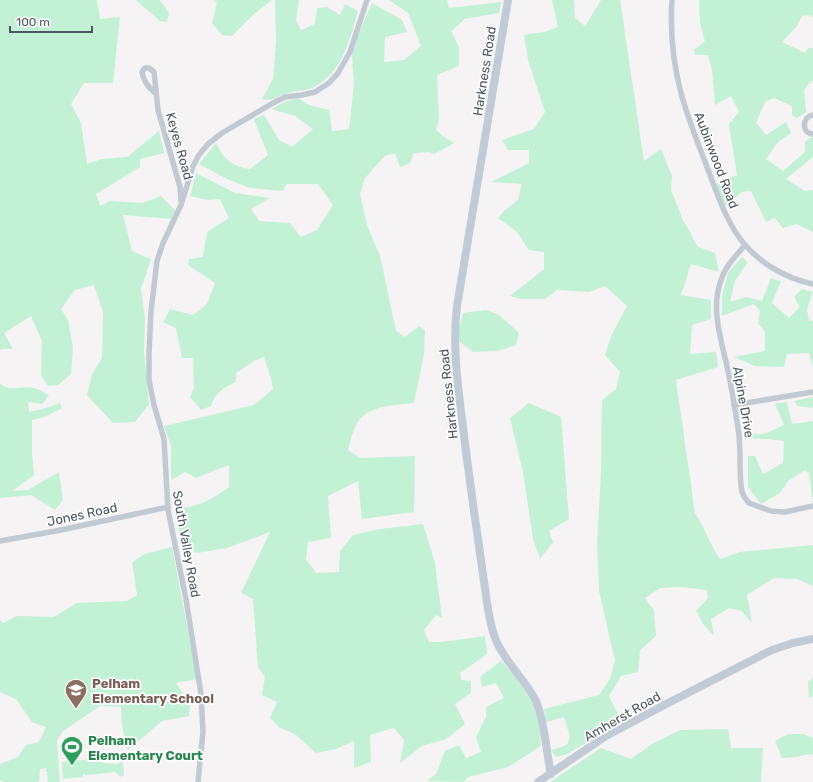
<svg xmlns="http://www.w3.org/2000/svg" width="813" height="782" font-family="Rubik,sans-serif">
  <rect width="100%" height="100%" fill="#f5f3f3"/>
  <g fill="#c3f1d5">
    <path d="M 0,0 L 97,0 L 100,19 L 120,17 L 113,83 L 84,83 L 71,104 L 81,123 L 87,164 L 102,159 L 127,157 L 159,131 L 164,153 L 140,159 L 140,167 L 96,194 L 100,206 L 110,201 L 142,203 L 161,196 L 175,210 L 171,219 L 123,215 L 132,251 L 151,259 L 141,289 L 145,319 L 144,351 L 149,404 L 135,422 L 113,423 L 87,395 L 92,374 L 102,358 L 103,312 L 94,285 L 75,290 L 61,309 L 68,320 L 73,347 L 71,374 L 58,385 L 48,386 L 41,375 L 42,341 L 31,316 L 4,333 L 13,349 L 2,349 L 0,350 Z"/>
    <path d="M 136,0 L 160,0 L 169,13 L 167,22 L 160,21 Z"/>
    <path d="M 214,0 L 272,0 L 255,13 L 232,36 L 222,35 L 212,23 L 217,2 Z"/>
    <path d="M 275,0 L 299,0 L 296,21 L 301,30 L 315,24 L 317,8 L 327,7 L 340,15 L 345,4 L 358,11 C 350,39 341,78 309,89 C 303,91 295,91 288,93 C 278,95 274,102 262,99 L 273,79 L 276,42 Z"/>
    <path d="M 389,0 L 447,0 L 449,8 L 501,2 L 499,13 L 465,19 L 451,31 L 459,47 L 459,66 L 437,75 L 439,119 L 436,130 L 444,137 L 454,143 L 434,154 L 429,152 L 414,153 L 410,163 L 400,167 L 395,153 L 385,156 L 365,178 L 360,194 L 367,225 L 380,256 L 396,331 L 405,337 L 419,326 L 425,330 L 424,354 L 414,403 C 397,405 377,405 363,416 C 354,423 351,439 348,450 L 360,458 L 415,456 L 414,512 L 362,519 L 358,481 L 328,496 L 331,538 L 308,542 L 306,559 L 316,573 L 339,572 L 340,551 L 353,535 L 380,529 L 423,524 L 435,563 L 442,618 L 436,615 L 424,630 L 429,642 L 442,642 L 485,636 L 487,654 L 460,673 L 461,680 L 471,681 L 471,693 L 455,704 L 465,724 L 446,739 L 422,746 L 400,763 L 404,740 L 394,728 L 370,735 L 371,762 L 354,768 L 354,741 L 336,749 L 316,753 L 295,734 L 280,728 L 270,718 L 277,702 L 262,695 L 265,677 L 258,667 L 253,599 L 241,593 L 270,532 L 227,548 L 197,553 L 184,546 L 177,525 L 174,509 C 198,507 210,501 229,487 L 229,465 L 196,478 L 185,472 L 171,480 L 171,446 L 164,426 L 254,405 L 273,389 L 271,379 L 264,357 L 254,361 L 236,373 L 236,382 C 225,386 214,394 211,406 L 201,410 L 190,397 L 194,388 L 193,358 L 182,358 L 176,328 L 163,322 L 170,309 L 193,315 L 207,304 L 215,283 L 188,265 L 189,259 L 203,257 L 207,232 L 229,218 L 220,199 L 208,200 L 190,196 L 196,173 L 235,193 L 270,198 L 251,209 L 259,221 L 290,223 L 301,237 L 317,230 L 333,205 L 318,184 L 286,184 L 283,191 L 250,188 L 227,179 L 199,164 L 216,143 C 224,159 231,166 250,169 L 268,155 L 254,119 L 264,115 L 279,140 L 292,147 L 313,129 L 295,116 L 272,109 L 284,102 L 298,98 L 309,105 L 329,110 L 332,131 L 349,129 L 354,84 L 352,55 L 359,33 L 372,3 L 402,20 L 407,32 L 385,37 L 384,62 L 404,60 L 421,46 L 408,13 Z"/>
    <path d="M 552,0 L 574,0 L 575,18 L 585,26 L 601,0 L 620,0 L 644,161 L 661,149 L 672,176 L 671,190 L 683,220 L 698,247 L 715,253 L 719,272 L 691,264 L 681,295 L 711,300 L 711,319 L 692,325 L 690,354 L 716,352 L 718,367 L 676,380 L 695,513 C 705,528 710,545 720,559 L 740,552 L 813,545 L 813,586 L 797,579 L 774,578 L 747,595 L 752,623 L 742,611 L 729,608 L 711,619 L 714,636 L 703,624 L 696,611 L 708,598 L 707,590 L 681,587 L 660,588 L 645,598 L 654,610 L 656,636 L 640,650 L 638,672 L 621,676 L 609,696 L 622,722 L 567,754 L 556,757 L 551,750 L 567,745 L 570,737 L 564,717 L 546,722 L 544,709 L 599,695 L 610,679 L 615,660 L 599,591 L 597,544 L 601,472 L 602,400 L 616,389 L 620,372 L 605,355 L 612,334 L 627,306 L 605,286 L 589,292 L 557,290 L 545,299 L 521,299 L 510,296 L 544,269 L 544,252 L 529,250 L 517,232 L 498,218 L 505,210 L 518,200 L 522,184 L 491,182 L 529,163 L 529,150 L 508,150 L 502,140 L 534,129 L 545,112 L 528,60 L 524,35 L 544,32 L 558,27 Z"/>
    <path d="M 699,0 L 813,0 L 813,18 L 810,15 L 802,16 L 797,26 L 782,42 L 805,53 L 809,48 L 813,48 L 813,81 L 811,81 L 804,90 L 806,112 L 797,118 L 792,115 L 792,106 L 774,98 L 765,102 L 756,123 L 766,135 L 786,122 L 791,133 L 778,142 L 766,159 L 783,171 L 805,152 L 805,142 L 811,137 L 813,138 L 813,157 L 786,179 L 805,191 L 813,190 L 813,232 L 797,224 L 783,228 L 775,218 L 766,222 L 751,191 L 742,192 L 725,206 L 716,184 L 737,175 L 729,124 L 739,112 L 731,96 L 715,105 L 712,70 L 708,55 L 695,55 L 694,50 L 705,41 L 700,23 Z"/>
    <path d="M 742,257 L 748,262 L 735,281 L 730,302 L 746,297 L 762,301 L 771,278 L 781,281 L 772,303 L 789,318 L 800,307 L 794,297 L 802,289 L 813,292 L 807,309 L 809,321 L 813,321 L 813,366 L 809,353 L 787,354 L 784,367 L 755,366 L 734,357 L 765,351 L 765,332 L 758,323 L 760,311 L 754,304 L 722,316 L 722,295 L 728,273 Z"/>
    <path d="M 486,310 L 499,315 L 519,333 L 516,345 L 497,351 L 473,352 L 460,342 L 458,333 L 463,313 Z"/>
    <path d="M 0,383 C 9,393 23,385 34,388 C 39,389 44,393 49,395 L 42,404 L 28,402 L 29,412 L 46,408 L 60,403 L 62,408 L 44,417 L 32,420 L 32,453 L 34,475 L 12,491 L 28,490 L 59,472 L 63,500 L 55,510 L 31,495 L 1,498 L 0,499 Z"/>
    <path d="M 813,397 L 813,408 L 798,406 L 794,401 Z"/>
    <path d="M 787,402 L 792,424 L 813,421 L 813,503 L 809,473 L 805,470 L 788,481 L 780,493 L 761,504 L 748,487 L 748,456 L 755,456 L 763,474 L 783,463 L 784,441 L 767,439 L 744,438 L 744,428 L 758,435 L 769,432 L 784,425 L 775,404 Z"/>
    <path d="M 529,403 L 561,417 L 569,519 L 549,531 L 553,542 L 540,559 L 533,539 L 523,472 L 510,418 Z"/>
    <path d="M 172,547 L 197,679 L 176,683 L 190,704 L 189,716 L 162,721 L 128,750 L 122,726 L 121,707 L 100,706 L 63,731 L 57,741 L 60,782 L 48,782 L 46,768 L 40,769 L 39,782 L 4,782 L 0,780 L 0,764 L 18,757 L 26,745 L 39,742 L 46,727 L 32,722 L 16,699 L 0,692 L 0,620 L 3,623 L 17,616 L 54,617 L 77,603 L 127,601 L 137,595 L 132,562 L 145,554 Z"/>
    <path d="M 501,661 C 515,676 530,695 538,715 C 541,724 540,736 541,746 L 508,767 L 468,777 L 464,782 L 427,781 L 436,774 L 445,751 L 459,745 L 466,758 L 481,752 L 476,737 L 486,717 L 486,707 L 504,698 L 496,683 L 482,687 L 480,677 Z"/>
    <path d="M 813,678 L 813,696 L 809,698 L 808,682 Z"/>
    <path d="M 728,729 L 731,748 L 763,748 L 761,782 L 550,782 L 601,748 L 631,759 L 652,744 L 680,730 Z"/>
    <path d="M 788,734 L 803,734 L 813,738 L 813,755 L 809,754 L 796,757 L 782,758 L 775,741 Z"/>
    <path d="M 94,757 L 102,763 L 117,764 L 123,761 L 124,775 L 121,777 L 115,772 L 85,775 L 83,773 L 83,777 L 63,779 L 62,762 L 94,759 Z"/>
  </g>
  <g fill="none" stroke-linecap="round" stroke-linejoin="round">
    <g stroke="#c1cad2" stroke-width="5.5">
      <path d="M 672,0 C 670,31 673,63 681,93 C 688,119 698,143 707,167 C 717,193 727,225 746,246 C 763,265 788,279 813,284"/>
      <path d="M 155,93 C 149,88 143,81 142,72 L 145,68 L 149,68 L 154,72 L 158,110 L 180,187 L 181,201"/>
      <path d="M 813,115 C 802,117 801,133 813,134"/>
      <path d="M 745,245 C 736,256 725,266 721,280 C 710,310 722,342 728,371 C 732,390 735,409 738,428 C 742,449 738,471 742,492 L 745,498 L 749,503 L 771,511 L 785,512 L 813,506"/>
      <path d="M 734,405 L 813,392"/>
      <path d="M 0,541 L 61,530 L 168,507"/>
      <path d="M 198,782 L 203,732 L 201,694 L 186,599 L 168,510 L 164,439 L 154,405 L 149,380 L 149,354 L 151,311 L 157,261 L 163,243 L 181,205 L 193,166 L 199,155 L 208,144 L 222,133 L 273,103 L 285,97 L 302,95 L 315,92 L 329,83 L 338,73 L 350,52 L 367,0"/>
    </g>
    <g stroke="#c1cbd6" stroke-width="8">
      <path d="M 508,0 L 457,306 C 452,346 458,387 463,427 C 470,486 479,545 487,603 C 490,619 492,636 501,650 C 511,668 527,683 536,701 C 545,722 546,751 551,774"/>
      <path d="M 538,782 L 606,736 L 670,702 L 772,650 L 793,643 L 813,639"/>
    </g>
  </g>
  <defs>
    <g id="school-pin" transform="scale(1.15)"><path d="M0 17L-7.5 6A9.5 9.5 0 1 1 7.5 6Z" fill="#8d6e63" stroke="#fff"/><path d="M0-5L7-2L0 1L-7-2ZM-4 1L0 2.5L4 1V4Q0 6-4 4Z" fill="#fff"/></g>
    <g id="stadium-pin" transform="scale(1.15)"><path d="M0 17L-7.5 6A9.5 9.5 0 1 1 7.5 6Z" fill="#2e9e5b" stroke="#fff"/><path d="M0-5a6.5 5 0 1 0 0 10a6.5 5 0 1 0 0-10ZM-3.5-1.8h7v3.6h-7Z" fill="#fff"/></g>
  </defs>
  <g fill-rule="evenodd">
    <use href="#school-pin" x="76" y="690"/>
    <use href="#stadium-pin" x="72" y="747"/>
  </g>
  <g text-anchor="middle" stroke-width="3.5" stroke-linejoin="round" paint-order="stroke">
    <g font-size="13" fill="#4a5661" stroke="#fff">
      <text transform="translate(484 71) rotate(-81)" y="5">Harkness Road</text>
      <text transform="translate(180 146) rotate(74)" y="5">Keyes Road</text>
      <text transform="translate(717 160) rotate(69)" y="5">Aubinwood Road</text>
      <text transform="translate(448 394) rotate(-96)" y="5">Harkness Road</text>
      <text transform="translate(744 402) rotate(80)" y="5">Alpine Drive</text>
      <text transform="translate(82 514) rotate(-12)" y="5">Jones Road</text>
      <text transform="translate(187 544) rotate(80)" y="5">South Valley Road</text>
      <text transform="translate(622 716) rotate(-30)" y="5">Amherst Road</text>
    </g>
    <g font-size="13" font-weight="bold" fill="#785e54" stroke="#fff" text-anchor="start">
      <text x="92" y="688">Pelham<tspan x="92" dy="15">Elementary School</tspan></text>
    </g>
    <g font-size="13" font-weight="bold" fill="#27864d" stroke="#fff" text-anchor="start">
      <text x="88" y="745">Pelham<tspan x="88" dy="15">Elementary Court</tspan></text>
    </g>
  </g>
  <path d="M10 26v6h82v-6" fill="none" stroke="#4a5661" stroke-width="2"/>
  <text x="16" y="26" font-size="12" fill="#4a5661" stroke="#ffffff" stroke-width="3" paint-order="stroke">100 m</text>
</svg>
